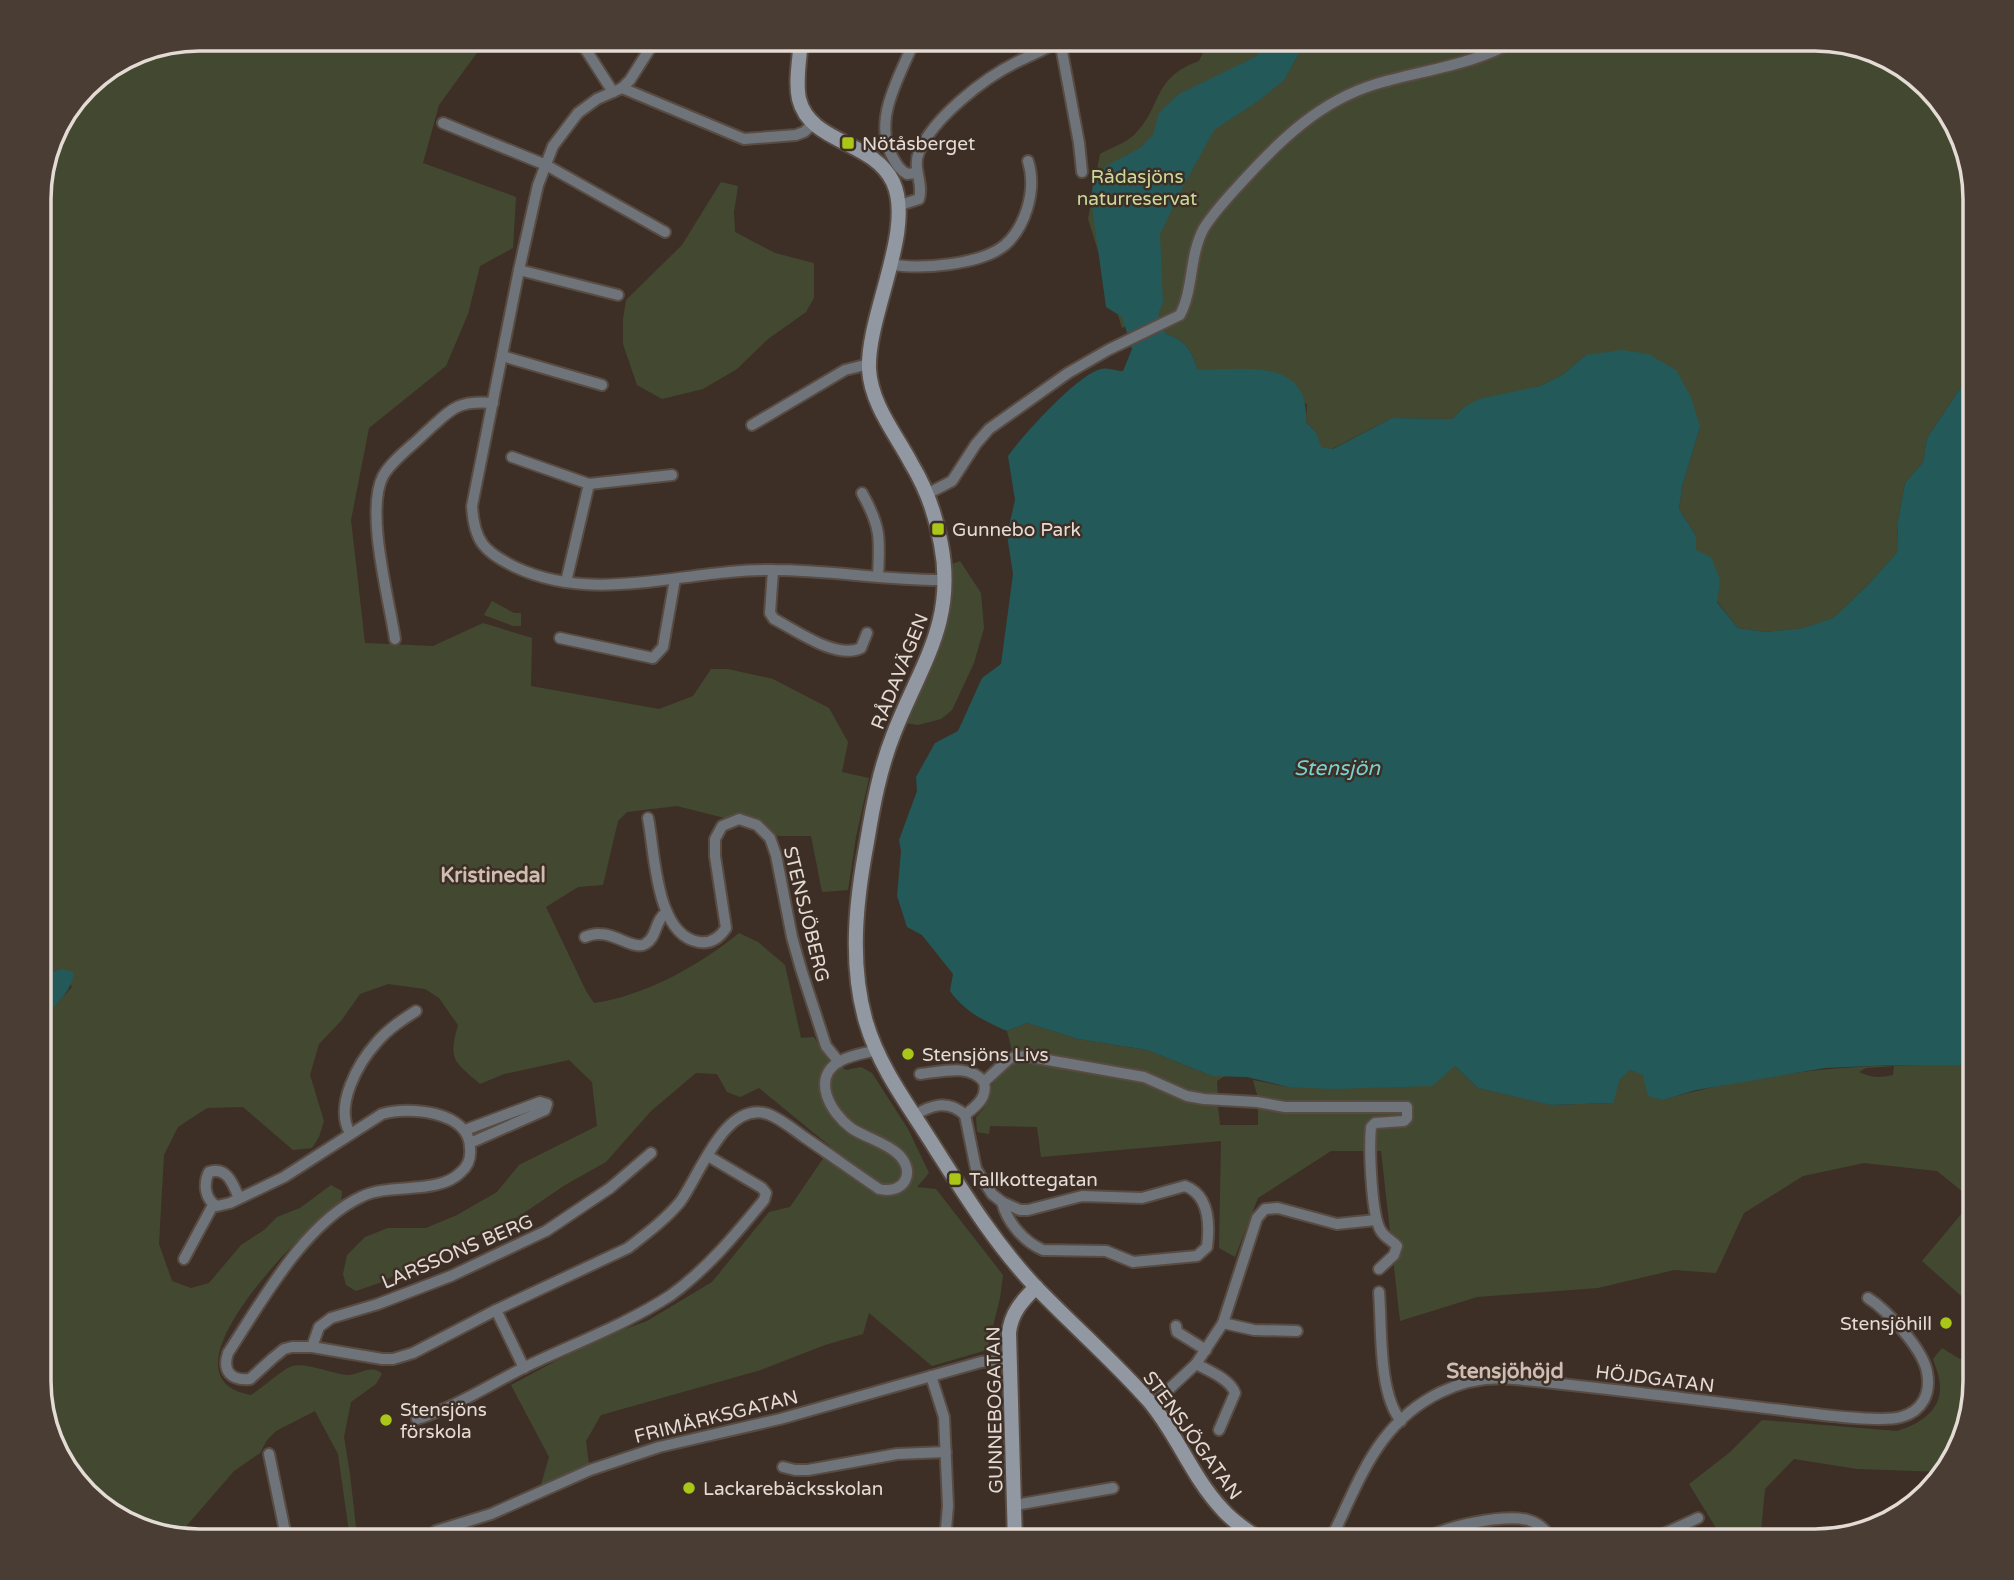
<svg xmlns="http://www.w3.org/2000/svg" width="2014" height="1580" font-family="'Varela Round',sans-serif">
  <rect width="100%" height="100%" fill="#3d2f26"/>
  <g fill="#434931" fill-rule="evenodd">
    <path d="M 199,39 L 487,39 L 439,105 L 423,163 L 516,197 L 513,248 L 480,266 L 468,314 L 446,366 L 369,428 L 351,520 L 365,643 L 433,646 L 483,623 L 532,638 L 531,686 L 659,709 L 693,696 L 711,669 L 728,669 L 773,679 L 829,708 L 848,742 L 842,772 L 869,778 L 856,837 L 848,890 L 822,892 L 811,836 L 780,836 L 762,833 L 756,826 L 677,806 L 627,812 L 618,821 L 603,885 L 578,887 L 546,907 L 586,991 L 594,1003 C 645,996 700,965 739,933 L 758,942 L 785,965 L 801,1038 L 814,1037 L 828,1059 L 846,1070 L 861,1067 L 872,1073 L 908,1129 L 929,1173 L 917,1187 L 936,1189 L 1003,1275 L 1000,1298 L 987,1350 L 932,1366 L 869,1313 L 863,1334 L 825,1345 L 761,1370 L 601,1415 L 586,1441 L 589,1465 L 540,1488 L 549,1457 L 511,1385 L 595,1340 L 647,1321 L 712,1282 L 769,1212 L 790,1207 L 831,1147 L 759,1088 L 740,1097 L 727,1092 L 717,1074 L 696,1073 L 651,1111 L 606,1162 L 565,1185 L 518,1217 L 423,1260 L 382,1282 L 356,1291 L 346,1285 L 343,1274 L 347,1255 L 365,1237 L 388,1228 L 426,1228 L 457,1215 L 497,1192 L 519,1165 L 597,1126 L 592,1082 L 569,1060 L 504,1074 L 480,1084 C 454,1061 448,1061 458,1025 L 439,998 L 425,989 L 388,984 L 360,994 L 341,1021 L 319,1044 L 310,1075 L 324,1121 L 319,1137 L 312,1148 L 293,1150 L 243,1107 L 207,1108 L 178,1127 L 164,1155 L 159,1244 L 172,1281 L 191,1288 L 209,1283 L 241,1245 L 264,1230 L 277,1217 L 300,1208 L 331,1185 L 342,1191 L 341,1205 C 330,1213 317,1221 307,1231 C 278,1259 162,1379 251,1395 C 261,1389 283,1369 292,1366 C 304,1362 332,1373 346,1375 C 359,1376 371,1363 382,1374 L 376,1384 L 351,1402 L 344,1437 L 350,1474 L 356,1527 L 367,1541 L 352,1541 L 350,1539 L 338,1454 L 315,1411 L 276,1431 L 267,1440 L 260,1453 L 234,1471 L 176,1538 L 147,1533 L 93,1502 L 55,1452 L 39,1391 L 39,1027 L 44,1016 L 72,987 L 61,969 L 39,975 L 39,188 L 55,127 L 93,79 L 138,51 Z"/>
    <path d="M 1209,39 L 1306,39 L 1284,80 L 1307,39 L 1816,39 L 1876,51 L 1921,78 L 1959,128 L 1975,199 L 1975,366 L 1927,438 L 1923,462 L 1905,483 L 1898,521 L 1897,552 L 1868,585 L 1833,618 L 1803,628 L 1766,632 L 1738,628 L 1717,601 L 1696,550 L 1696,536 L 1679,509 L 1682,487 L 1700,427 L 1586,355 L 1562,375 L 1540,386 L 1463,408 L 1452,419 L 1392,418 L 1332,449 L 1320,447 L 1316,432 L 1306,422 L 1307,404 L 1223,370 L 1198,370 C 1191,350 1187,341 1166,334 L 1157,313 L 1122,328 L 1088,219 L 1100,154 C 1110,148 1126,143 1134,135 C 1163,107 1151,78 1199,61 Z"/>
    <path d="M 721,182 L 738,186 L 734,212 L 735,232 L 775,253 L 814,263 L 814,298 L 806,312 L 768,339 L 737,369 L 703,389 L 662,399 L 637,385 L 623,344 L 623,319 L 626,300 L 682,245 Z"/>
    <path d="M 960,561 L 981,593 L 984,628 L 974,663 L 952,710 L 941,719 L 918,725 L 905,723 C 931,668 953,626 952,564 Z"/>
    <path d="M 492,601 L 514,613 L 521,613 L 521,626 L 513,626 L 484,615 Z"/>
    <path d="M 1027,1023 L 1078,1039 L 1147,1050 L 1212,1076 L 1225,1076 L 1217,1081 L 1218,1097 L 1258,1098 L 1253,1080 L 1288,1087 L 1455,1066 L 1478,1088 L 1552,1105 L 1612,1103 L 1620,1078 L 1630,1070 L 1643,1074 L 1663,1100 C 1766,1070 1869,1062 1975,1066 L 1975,1305 L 1960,1295 L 1922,1261 L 1973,1200 L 1937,1171 L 1864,1163 L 1803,1176 L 1744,1213 L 1716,1273 L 1674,1270 L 1598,1288 L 1477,1297 L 1400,1321 L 1381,1151 L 1331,1151 L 1258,1198 L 1235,1257 L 1219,1248 L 1221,1141 L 1041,1157 L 1037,1127 L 990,1126 L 989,1134 L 977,1132 L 976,1117 L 984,1108 L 992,1085 L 1014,1059 L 1007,1031 ZM 1894,1066 L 1893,1075 C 1880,1078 1871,1078 1859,1072 L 1866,1068 ZM 1218,1106 L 1258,1107 L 1258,1125 L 1220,1125 Z"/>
    <path d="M 1942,1348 L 1960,1359 L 1975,1352 L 1975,1382 L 1964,1439 L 1952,1444 L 1945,1472 L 1857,1469 L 1794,1459 L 1765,1489 L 1760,1541 L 1724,1541 L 1689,1484 L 1729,1453 L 1762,1420 L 1897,1431 C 1917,1425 1941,1412 1940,1387 C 1940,1378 1936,1368 1933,1359 Z"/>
  </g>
  <g fill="#235959">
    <path d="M 1271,39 L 1307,39 L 1284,80 L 1258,101 L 1214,130 L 1184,185 L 1160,234 L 1163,303 L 1158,314 L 1166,334 C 1187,341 1191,350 1198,370 C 1242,370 1310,356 1306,422 L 1316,432 L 1321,447 L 1333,449 L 1392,418 L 1452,419 L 1463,408 L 1479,399 L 1540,386 L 1562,375 L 1586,355 L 1622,350 L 1648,354 L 1676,370 L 1691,397 L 1700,427 L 1682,487 L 1679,509 L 1696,536 L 1696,550 L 1711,557 L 1720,580 L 1717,602 L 1738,628 L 1766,632 L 1803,628 L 1833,618 L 1868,585 L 1897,552 L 1898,521 L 1905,483 L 1923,462 L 1927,438 L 1975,366 L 1975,1066 L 1894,1065 L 1825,1068 L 1696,1090 L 1663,1100 L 1648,1096 L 1643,1075 L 1630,1070 L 1620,1079 L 1613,1103 L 1551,1105 L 1478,1088 L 1455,1066 L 1432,1086 L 1332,1089 L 1288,1087 L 1247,1077 L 1212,1076 L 1147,1050 L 1078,1039 L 1027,1023 L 1007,1031 C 984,1021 965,1012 950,991 L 953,974 L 922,935 L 907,927 L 897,896 L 901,851 L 899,840 L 917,791 L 916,777 L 935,743 L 958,731 L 982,678 L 1001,664 L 1013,574 L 1007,535 L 1015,500 L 1008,456 C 1022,436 1078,374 1101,369 C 1106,367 1117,371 1123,371 L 1132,349 L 1122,317 L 1106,307 L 1091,199 L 1094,177 L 1108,165 L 1140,148 L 1153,135 L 1159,113 L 1179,94 L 1257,56 Z"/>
    <path d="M 61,969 L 74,972 C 71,997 50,1005 39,1027 L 39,975 Z"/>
  </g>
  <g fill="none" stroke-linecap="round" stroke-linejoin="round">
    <g stroke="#584b42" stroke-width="14">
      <g id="street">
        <path d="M 579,39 L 613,92"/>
        <path d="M 653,39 L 649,50 L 630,80 L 622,88 L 597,99 L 578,113 L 553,146 L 538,185 L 519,270 L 472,506 C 474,541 484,552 515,567 C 598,606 687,568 774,570 C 831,570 888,581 945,580"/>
        <path d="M 915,39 C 901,75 871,119 893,158 C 897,165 900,170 907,174 L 916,173"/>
        <path d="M 1058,40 L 1061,46 L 1079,143 L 1082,172"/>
        <path d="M 622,88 L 744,139 L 796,135 L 804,132 L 813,124"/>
        <path d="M 443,123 L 546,165 L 665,232"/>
        <path d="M 900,205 L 919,199 C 924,183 912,169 919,152 C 933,118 984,78 1017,62 C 1032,54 1047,50 1060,39"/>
        <path d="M 889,264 C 919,270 981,265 1005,245 C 1015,236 1023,222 1027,209 C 1032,193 1033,177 1028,161"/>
        <path d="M 519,270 L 618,295"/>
        <path d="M 502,356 L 602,385"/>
        <path d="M 752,425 L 845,370 L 869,364"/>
        <path d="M 512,457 L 589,484 L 566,582"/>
        <path d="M 589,484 L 672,475"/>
        <path d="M 862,493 C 881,527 880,538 878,576"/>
        <path d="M 927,494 L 952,481 L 976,444 L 989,429 L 1068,373 L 1108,350 L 1180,315 C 1194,288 1189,255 1204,228 C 1214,212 1228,197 1241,183 C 1280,140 1320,101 1376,84 C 1422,70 1476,65 1517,39"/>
        <path d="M 773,570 L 770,613 L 774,619 C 797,631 837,660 861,648 L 867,633"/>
        <path d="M 560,638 L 653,658 L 663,647 L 675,579"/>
        <path d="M 395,639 C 389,599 365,511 383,476 C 392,460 411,447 424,434 C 451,410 455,400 493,403"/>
        <path d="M 648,818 C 655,852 655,935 699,942 C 711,944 720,937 726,928 L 715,856 L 715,839 L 722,826 L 739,819 L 757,825 L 770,838 L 776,855 L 792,937 L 801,969 L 826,1046 L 839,1062"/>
        <path d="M 585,937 C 609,925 632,952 645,944 C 658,937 654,920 667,912"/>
        <path d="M 984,1082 L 1010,1058 L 1025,1056 L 1144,1077 L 1187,1096 L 1204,1099 L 1257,1102 L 1285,1107 L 1407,1107 L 1407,1118 L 1404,1121 L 1375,1123 L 1371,1127 C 1369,1147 1371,1216 1381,1231 C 1385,1238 1392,1240 1397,1246 L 1394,1255 L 1379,1269"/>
        <path d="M 965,1115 L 976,1169 L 992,1194 L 1002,1202"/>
        <path d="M 913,1116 C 931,1105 948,1099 965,1115 C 976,1106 988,1098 984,1082 C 969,1063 941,1072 920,1074"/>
        <path d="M 465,1130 L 540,1102 L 547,1104 L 545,1110 L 470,1143"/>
        <path d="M 350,1133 C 334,1106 358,1063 377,1042 C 388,1029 402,1020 416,1011"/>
        <path d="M 1185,1186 C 1209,1195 1210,1224 1207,1247 L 1197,1256 L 1133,1262 L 1106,1251 L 1043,1250 C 1024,1242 1007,1222 1002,1202 L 1020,1210 L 1028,1210 L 1082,1196 L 1142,1198 Z"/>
        <path d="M 239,1198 C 233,1184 227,1166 209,1172 C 203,1184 205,1200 217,1206 L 230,1203 L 284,1177 L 382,1114 C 408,1106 470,1111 470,1148 C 471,1157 468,1166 461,1172 C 439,1195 390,1183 363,1196 C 305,1222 262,1301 228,1353 C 222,1371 231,1381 250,1379 L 273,1358 L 284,1349 L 292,1347 L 312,1347 L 382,1359 L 393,1359 L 413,1353 L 496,1310 L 628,1248 C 646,1234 665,1220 680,1202 C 700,1175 725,1100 768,1114 C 781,1119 793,1129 804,1137 C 829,1154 854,1172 879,1189 C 904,1195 917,1172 898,1154 C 885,1142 866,1138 851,1128 C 831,1113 810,1078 840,1061 C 851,1055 865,1053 877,1050"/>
        <path d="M 184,1259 L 213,1205"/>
        <path d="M 1379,1292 C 1382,1328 1378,1393 1401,1421"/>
        <path d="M 496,1310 L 524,1368"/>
        <path d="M 1223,1323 L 1254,1330 L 1297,1331"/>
        <path d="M 1176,1326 L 1177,1332 L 1206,1350"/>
        <path d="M 312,1347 L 319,1327 L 331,1318 L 378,1304 L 451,1276 L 546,1231 L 610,1188 L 651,1153"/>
        <path d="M 1196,1364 C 1209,1371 1230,1379 1235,1393 L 1219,1430"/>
        <path d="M 931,1376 L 944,1417 L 948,1506 L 945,1541"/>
        <path d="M 1152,1405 L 1196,1364 L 1223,1323 L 1257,1218 L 1265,1209 L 1278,1208 L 1337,1224 L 1376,1220"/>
        <path d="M 417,1419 C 456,1407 491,1384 527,1366 C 575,1343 627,1324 671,1295 C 707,1269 736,1234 764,1200 L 766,1193 L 762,1188 L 708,1156"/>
        <path d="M 269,1454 L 287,1541"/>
        <path d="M 783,1467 L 795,1470 L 808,1470 L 897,1454 L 946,1452"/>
        <path d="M 1015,1505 L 1113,1488"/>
        <path d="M 436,1531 L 491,1514 L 590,1470 L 659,1447 L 780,1419 L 981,1362 L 1011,1359"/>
        <path d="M 1330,1541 C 1346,1509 1361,1469 1383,1440 C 1414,1399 1462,1374 1514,1379 C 1606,1388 1698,1400 1790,1411 C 1815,1414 1880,1423 1901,1417 C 1923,1411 1931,1393 1927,1372 C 1923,1349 1887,1310 1868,1298"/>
        <path d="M 1423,1541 C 1442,1526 1504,1514 1528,1520 C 1540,1523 1547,1531 1552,1541"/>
        <path d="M 1648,1541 L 1698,1518"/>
      </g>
    </g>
    <g stroke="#584b42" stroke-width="18">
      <g id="secondary">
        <path d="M 801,39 C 800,58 795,80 799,99 C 810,144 873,140 893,182 C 915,229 867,315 869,369 C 871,404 895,433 911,463 C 926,488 936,515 941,544 C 956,622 921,664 894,733 C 880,768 873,805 867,842 C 856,900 849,964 866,1022 C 880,1070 912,1110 937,1151 C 967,1198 995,1243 1033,1284 C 1071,1324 1113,1360 1149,1401 C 1177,1434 1192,1477 1222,1509 C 1233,1522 1248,1531 1262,1541"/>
        <path d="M 1015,1541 L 1009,1333 C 1011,1313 1022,1301 1036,1287"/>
      </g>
    </g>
    <use href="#street" stroke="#6f737a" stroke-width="10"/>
    <use href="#secondary" stroke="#9198a2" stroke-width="14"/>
  </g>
  <g fill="#aac717" stroke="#3d2f26" stroke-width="2.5">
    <rect x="841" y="136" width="14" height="14" rx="3.5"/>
    <rect x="931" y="522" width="14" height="14" rx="3.5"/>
    <circle cx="908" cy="1054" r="7"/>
    <rect x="948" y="1172" width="14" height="14" rx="3.5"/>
    <circle cx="1946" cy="1323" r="7"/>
    <circle cx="386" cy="1420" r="7"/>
    <circle cx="689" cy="1488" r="7"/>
  </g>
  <g text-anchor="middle" stroke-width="5" stroke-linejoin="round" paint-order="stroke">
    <g font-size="19" fill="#e5dbd5" stroke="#3d2f26" text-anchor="start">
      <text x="862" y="150">Nötåsberget</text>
      <text x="952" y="536">Gunnebo Park</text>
      <text x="922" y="1061">Stensjöns Livs</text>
      <text x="969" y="1186">Tallkottegatan</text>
      <text x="1932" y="1330" text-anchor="end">Stensjöhill</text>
      <text x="400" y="1416">Stensjöns<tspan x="400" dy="22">förskola</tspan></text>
      <text x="703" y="1495">Lackarebäcksskolan</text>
    </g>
    <g font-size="19" fill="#c9d998" stroke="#3d2f26">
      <text x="1137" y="183">Rådasjöns<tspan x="1137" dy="22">naturreservat</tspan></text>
    </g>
    <g font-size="19" fill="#e5dbd5" stroke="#3d2f26">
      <text transform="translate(899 671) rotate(-68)" y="7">RÅDAVÄGEN</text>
      <text transform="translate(807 914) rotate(76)" y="7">STENSJÖBERG</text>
      <text transform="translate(457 1251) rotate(-23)" y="7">LARSSONS BERG</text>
      <text transform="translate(1655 1378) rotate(7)" y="7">HÖJDGATAN</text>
      <text transform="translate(994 1410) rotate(-91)" y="7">GUNNEBOGATAN</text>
      <text transform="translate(716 1416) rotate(-14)" y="7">FRIMÄRKSGATAN</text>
      <text transform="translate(1193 1435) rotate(54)" y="7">STENSJÖGATAN</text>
    </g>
    <g font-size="21" font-style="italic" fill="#77d1d1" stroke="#3d2f26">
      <text x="1337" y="775">Stensjön</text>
    </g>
    <g font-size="21" font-weight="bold" fill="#cfbdb1" stroke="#3d2f26">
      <text x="493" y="882">Kristinedal</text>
      <text x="1505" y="1378">Stensjöhöjd</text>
    </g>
  </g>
  <path d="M0 0H2014V1580H0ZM199 51H1815A148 148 0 0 1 1963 199V1381A148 148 0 0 1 1815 1529H199A148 148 0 0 1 51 1381V199A148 148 0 0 1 199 51Z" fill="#4a3d34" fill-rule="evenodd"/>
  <path fill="none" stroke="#e5dbd5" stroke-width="3.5" d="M199 51H1815A148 148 0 0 1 1963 199V1381A148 148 0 0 1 1815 1529H199A148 148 0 0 1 51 1381V199A148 148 0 0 1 199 51Z"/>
</svg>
